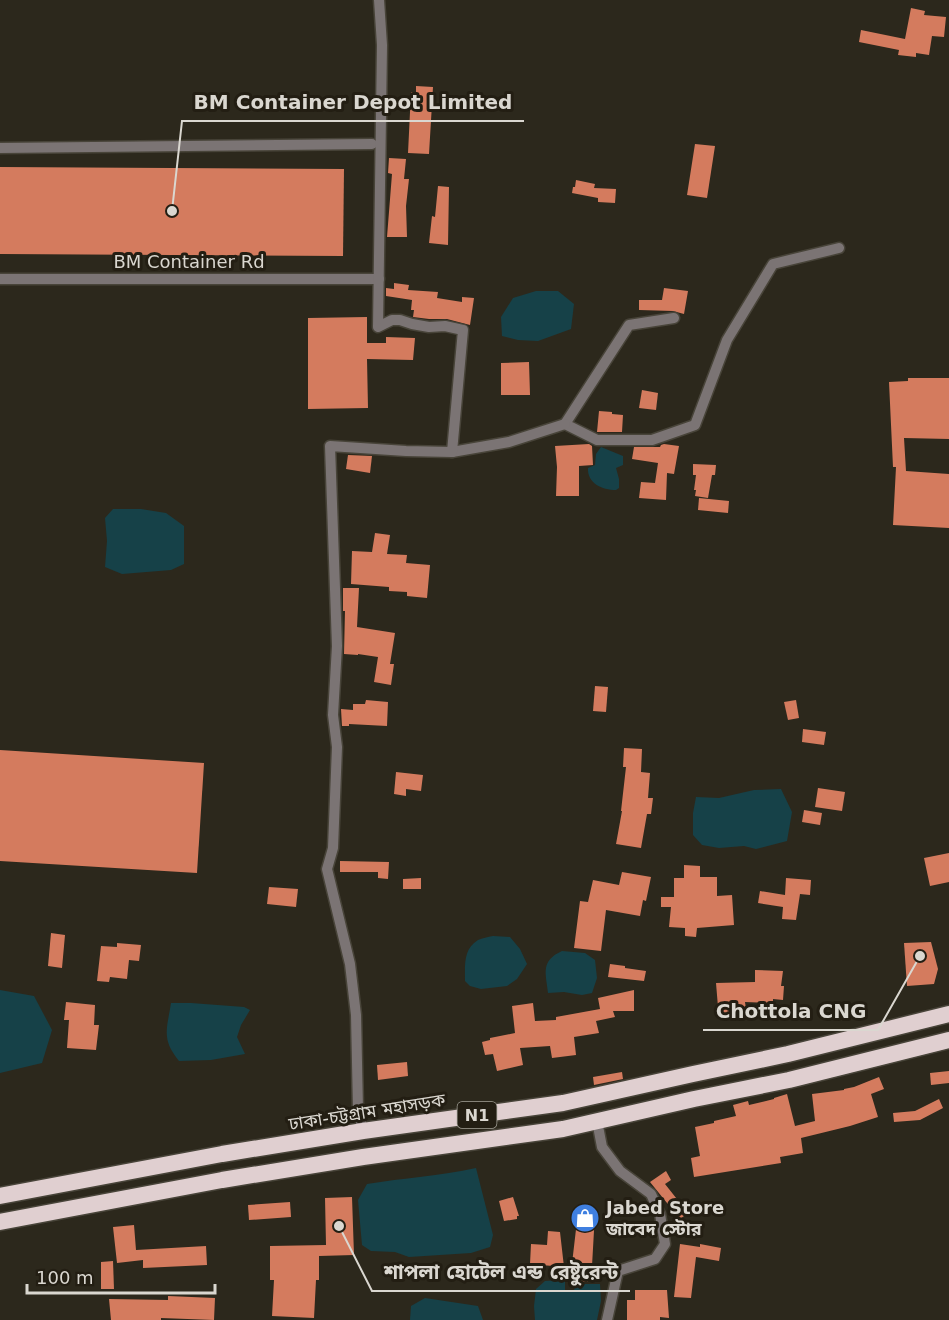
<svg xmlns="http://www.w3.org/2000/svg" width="949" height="1320" font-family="'DejaVu Sans','Noto Sans Bengali',sans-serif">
  <rect width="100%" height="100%" fill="#2c281c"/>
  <g fill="#164148">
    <path d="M 536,291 L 558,291 L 574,304 L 571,329 L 538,341 L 518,340 L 502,336 L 501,317 L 513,298 Z"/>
    <path d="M 601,447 L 623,456 L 623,465 L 616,468 L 619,479 L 619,488 L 616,490 C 602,490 587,483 588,468 L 595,465 L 596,454 Z"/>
    <path d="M 113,509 L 141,509 L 166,513 L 184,526 L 184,564 L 171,570 L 122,574 L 105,567 L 107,541 L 105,518 Z"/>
    <path d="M 781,789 L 792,812 L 787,841 L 756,849 L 744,846 L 719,848 L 702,845 L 693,835 L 693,813 L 696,797 L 719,798 L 754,790 Z"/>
    <path d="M 493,936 L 510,937 L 520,949 L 527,964 L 517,979 L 507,986 L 481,989 L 470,986 L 465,981 C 465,966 463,949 478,940 C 482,938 488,937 493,936 Z"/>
    <path d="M 562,951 L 585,953 L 595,960 L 597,978 L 592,993 L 582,995 L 564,992 L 548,993 C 546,973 540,961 562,951 Z"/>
    <path d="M 0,990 L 34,996 L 52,1030 L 42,1063 L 0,1073 Z"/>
    <path d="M 171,1003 L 191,1003 L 244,1007 L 250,1010 L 241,1025 L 237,1037 L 245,1054 L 211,1060 L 179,1061 C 161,1039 167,1029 171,1003 Z"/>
    <path d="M 476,1168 L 493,1235 L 490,1247 L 471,1253 L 409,1257 L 395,1252 L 371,1251 L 362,1245 L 358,1200 L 367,1184 C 403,1178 440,1176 476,1168 Z"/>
    <path d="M 560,1280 L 565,1281 L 565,1290 L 574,1291 L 575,1284 L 600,1284 L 601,1301 L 597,1320 L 535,1320 L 534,1306 L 536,1289 L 545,1281 Z"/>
    <path d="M 425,1298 L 478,1306 L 483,1320 L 410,1320 L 411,1306 Z"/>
  </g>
  <g fill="#d47b5e">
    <path d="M 911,8 L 925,11 L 924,15 L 946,17 L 944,37 L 932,36 L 929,55 L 916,53 L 916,57 L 898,55 L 899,50 L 859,42 L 861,30 L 905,39 Z"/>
    <path d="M 416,86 L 433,87 L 429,154 L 408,153 L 411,92 L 416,92 Z"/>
    <path d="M 695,144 L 715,146 L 707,198 L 687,195 Z"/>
    <path d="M 389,158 L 406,159 L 404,179 L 409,179 L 406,206 L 407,237 L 387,237 L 392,174 L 388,173 Z"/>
    <path d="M 0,167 L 344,169 L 343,256 L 0,254 Z"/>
    <path d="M 576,180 L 595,184 L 594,188 L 616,189 L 615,203 L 598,202 L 598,198 L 572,193 L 573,187 L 575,187 Z"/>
    <path d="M 438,186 L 449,187 L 448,245 L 429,243 L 432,216 L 435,217 Z"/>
    <path d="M 394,283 L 409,285 L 408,290 L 438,292 L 437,298 L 462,302 L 462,297 L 474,298 L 470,325 L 447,319 L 429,319 L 413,317 L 414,310 L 411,310 L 412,300 L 386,296 L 386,288 L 394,289 Z"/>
    <path d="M 664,288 L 688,291 L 684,314 L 673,311 L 639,310 L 639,300 L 662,300 Z"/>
    <path d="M 367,317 L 367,343 L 386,343 L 386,337 L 415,338 L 413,360 L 367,359 L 368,408 L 308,409 L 308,318 Z"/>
    <path d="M 529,362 L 530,395 L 501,395 L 501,363 Z"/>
    <path d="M 908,378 L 949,378 L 949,439 L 904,438 L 906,471 L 949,474 L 949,528 L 893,525 L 896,467 L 893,467 L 889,382 L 908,381 Z"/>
    <path d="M 642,390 L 658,393 L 656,410 L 639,408 Z"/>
    <path d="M 599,411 L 612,412 L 612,414 L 623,415 L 622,432 L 597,432 Z"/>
    <path d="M 589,444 L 592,446 L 593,465 L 579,466 L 579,496 L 556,496 L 557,467 L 555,446 Z"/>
    <path d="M 664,444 L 679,446 L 674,474 L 667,473 L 666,500 L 639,498 L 641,482 L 655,483 L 658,463 L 632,459 L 634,447 L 660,447 L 661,445 Z"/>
    <path d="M 348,455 L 372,456 L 370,473 L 346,469 Z"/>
    <path d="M 693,464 L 716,465 L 715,475 L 712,475 L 708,498 L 695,496 L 696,490 L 694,490 L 696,475 L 693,475 Z"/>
    <path d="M 699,498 L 729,501 L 728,513 L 698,510 Z"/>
    <path d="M 375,533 L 390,535 L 387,554 L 407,555 L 406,563 L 430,565 L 427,598 L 407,596 L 407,592 L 389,591 L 389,587 L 351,584 L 352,551 L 372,552 Z"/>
    <path d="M 343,588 L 359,588 L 357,627 L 395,633 L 390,664 L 394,664 L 391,685 L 374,682 L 378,657 L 358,654 L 358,655 L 344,654 L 345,611 L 343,611 Z"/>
    <path d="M 595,686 L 608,687 L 606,712 L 593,711 Z"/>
    <path d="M 366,700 L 388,702 L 387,726 L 349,724 L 349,726 L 342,726 L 341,709 L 353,710 L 353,704 L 365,704 Z"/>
    <path d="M 796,700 L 799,718 L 788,720 L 784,702 Z"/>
    <path d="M 803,729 L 826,732 L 824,745 L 802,742 Z"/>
    <path d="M 624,748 L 642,749 L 641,772 L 650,773 L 648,798 L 653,798 L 651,814 L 647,814 L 641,848 L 616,844 L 622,811 L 621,811 L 626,767 L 623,767 Z"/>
    <path d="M 0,750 L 204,763 L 197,873 L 0,861 Z"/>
    <path d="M 396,772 L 423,775 L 421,791 L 406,789 L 406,796 L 394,794 Z"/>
    <path d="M 818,788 L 845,792 L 842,811 L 815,807 Z"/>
    <path d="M 804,810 L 822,813 L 820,825 L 802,822 Z"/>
    <path d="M 949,853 L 949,882 L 930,886 L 924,858 Z"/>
    <path d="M 340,861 L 389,862 L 388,879 L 378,878 L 378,872 L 340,872 Z"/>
    <path d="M 684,865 L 700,866 L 700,877 L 717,877 L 717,896 L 732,895 L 734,925 L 697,928 L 696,937 L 685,936 L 685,928 L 669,927 L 671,907 L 661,907 L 661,897 L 674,897 L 674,878 L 684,878 Z"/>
    <path d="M 622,872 L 651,877 L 646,901 L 643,900 L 640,916 L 606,910 L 601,951 L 574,948 L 580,901 L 588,902 L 593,880 L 619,885 Z"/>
    <path d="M 421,878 L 421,889 L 403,889 L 403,879 Z"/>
    <path d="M 786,878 L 811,880 L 810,895 L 800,894 L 796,920 L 782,919 L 783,907 L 758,903 L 760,891 L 785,895 Z"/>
    <path d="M 269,887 L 298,889 L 296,907 L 267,904 Z"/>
    <path d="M 51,933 L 65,935 L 62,968 L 48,966 Z"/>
    <path d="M 931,942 L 938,969 L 934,984 L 907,986 L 904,943 Z"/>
    <path d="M 117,943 L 141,945 L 139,961 L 129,960 L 127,979 L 110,977 L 109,982 L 97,981 L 101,946 L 117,947 Z"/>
    <path d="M 610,964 L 625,966 L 625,968 L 646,971 L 644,981 L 608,977 Z"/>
    <path d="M 755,970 L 783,971 L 781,986 L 784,986 L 783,1000 L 773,999 L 773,1003 L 745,1002 L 747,1016 L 719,1019 L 716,983 L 755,982 Z"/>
    <path d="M 634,990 L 634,1011 L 613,1011 L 615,1017 L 596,1021 L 599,1033 L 574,1037 L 576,1055 L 552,1058 L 550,1046 L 520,1048 L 523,1065 L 497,1071 L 493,1054 L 485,1055 L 482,1042 L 490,1040 L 490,1038 L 515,1033 L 512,1006 L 533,1003 L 535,1021 L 556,1020 L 556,1017 L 600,1009 L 598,998 Z"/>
    <path d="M 66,1002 L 95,1005 L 94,1025 L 99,1025 L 96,1050 L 67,1048 L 69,1020 L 64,1020 Z"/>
    <path d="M 407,1062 L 408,1076 L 378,1080 L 377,1065 Z"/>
    <path d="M 949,1071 L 949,1083 L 931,1085 L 930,1073 Z"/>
    <path d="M 622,1072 L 623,1079 L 594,1085 L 593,1077 Z"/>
    <path d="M 879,1077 L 884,1089 L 871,1094 L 878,1117 L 850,1126 L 801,1138 L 803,1153 L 780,1157 L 781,1163 L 694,1177 L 691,1158 L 700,1156 L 695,1127 L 714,1123 L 714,1121 L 736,1116 L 733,1105 L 748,1101 L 749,1105 L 774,1099 L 774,1098 L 787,1094 L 795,1126 L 815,1121 L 812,1094 L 844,1090 L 844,1089 L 854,1087 Z"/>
    <path d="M 939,1099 L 943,1108 L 920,1120 L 894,1122 L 893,1113 L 915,1111 Z"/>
    <path d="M 666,1171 L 671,1180 L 665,1184 L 688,1213 L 680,1219 L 650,1182 Z"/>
    <path d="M 352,1197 L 354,1255 L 319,1256 L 319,1280 L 316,1280 L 314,1318 L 272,1316 L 274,1280 L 270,1280 L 270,1246 L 326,1245 L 325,1198 Z"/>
    <path d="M 513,1197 L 519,1216 L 517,1216 L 517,1219 L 504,1221 L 499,1201 Z"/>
    <path d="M 290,1202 L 291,1217 L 249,1220 L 248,1205 Z"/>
    <path d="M 578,1212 L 595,1213 L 592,1266 L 589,1266 L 588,1282 L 570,1281 Z"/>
    <path d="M 134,1225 L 136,1250 L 206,1246 L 207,1265 L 143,1268 L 143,1260 L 117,1263 L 113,1227 Z"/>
    <path d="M 548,1231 L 560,1232 L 564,1267 L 530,1264 L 531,1244 L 547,1245 Z"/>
    <path d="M 680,1244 L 700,1247 L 700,1244 L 721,1248 L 719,1261 L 696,1257 L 691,1298 L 674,1297 Z"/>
    <path d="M 113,1261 L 114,1289 L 101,1289 L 101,1262 Z"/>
    <path d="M 635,1290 L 667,1290 L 669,1318 L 660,1317 L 660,1320 L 627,1320 L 627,1300 L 635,1300 Z"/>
    <path d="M 168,1296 L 215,1298 L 214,1320 L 161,1318 L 161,1320 L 111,1320 L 109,1299 L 168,1300 Z"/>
  </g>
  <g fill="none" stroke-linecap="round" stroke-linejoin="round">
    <g stroke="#484439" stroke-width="13">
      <g id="minor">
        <path d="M 0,148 L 372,144"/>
        <path d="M 0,279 L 379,279"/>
        <path d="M 674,318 L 629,325 L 565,424 L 597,440 L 652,440 L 695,425 L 727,340 L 773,264 L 839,248"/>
        <path d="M 452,452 L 509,442 L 565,424"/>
        <path d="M 597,1121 L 602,1147 L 620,1171 L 651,1194 L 660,1214 L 665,1244 L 655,1259 L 618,1271 L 607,1320"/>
        <path d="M 363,1131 L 358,1109 L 356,1015 L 350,964 L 327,869 L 333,848 L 337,747 L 333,715 L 337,646 L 330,446 L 406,451 L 452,452 L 463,330 L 445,326 L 429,327 L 412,324 L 400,320 L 392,320 L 378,327 L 382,45 L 379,0"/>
      </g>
    </g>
    <g stroke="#484439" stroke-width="19">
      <g id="trunk">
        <path d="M 0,1196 L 222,1154 L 363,1131 L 563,1103 L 693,1074 L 788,1054 L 949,1014"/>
        <path d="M 0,1222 L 222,1180 L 363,1157 L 563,1129 L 694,1099 L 789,1080 L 949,1040"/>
      </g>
    </g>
    <use href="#minor" stroke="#7b7474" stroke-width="10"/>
    <use href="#trunk" stroke="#e0cfd0" stroke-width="16"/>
  </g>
  <defs>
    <g id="shop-disc" transform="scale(1.5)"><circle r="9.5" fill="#3f7fe0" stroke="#231e13"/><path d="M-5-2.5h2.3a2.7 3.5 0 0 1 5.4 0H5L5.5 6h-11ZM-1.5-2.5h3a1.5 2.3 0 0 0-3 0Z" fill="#fff"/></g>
  </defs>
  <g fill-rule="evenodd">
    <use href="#shop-disc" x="585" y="1218"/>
  </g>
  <g text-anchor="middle" stroke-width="6" stroke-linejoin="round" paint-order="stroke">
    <rect fill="#231e13" stroke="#a3a097" stroke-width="1.5" x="457.5" y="1102" width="39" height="26" rx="4.5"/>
    <g font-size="16" font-weight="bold" fill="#dad7d0">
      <text x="477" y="1121">N1</text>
    </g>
    <g font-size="18" fill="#dad7d0" stroke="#231e13">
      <text x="189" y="268">BM Container Rd</text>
      <text transform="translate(367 1112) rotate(-9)" y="6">ঢাকা-চট্টগ্রাম মহাসড়ক</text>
    </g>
    <g font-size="18" font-weight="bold" fill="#dad7d0" stroke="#231e13" text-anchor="start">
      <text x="606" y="1214">Jabed Store<tspan x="606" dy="21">জাবেদ স্টোর</tspan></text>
    </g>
  </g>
  <path fill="none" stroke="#dad7d0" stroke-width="2" d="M172 211L182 121H524M920 956L878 1030H703M339 1226L372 1291H630"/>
  <g fill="#dad7d0" stroke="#231e13" stroke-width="2">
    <circle cx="172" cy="211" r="6"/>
    <circle cx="920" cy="956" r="6"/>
    <circle cx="339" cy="1226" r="6"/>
  </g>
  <g font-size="20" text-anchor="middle" font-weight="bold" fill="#dad7d0" stroke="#231e13" stroke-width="6" stroke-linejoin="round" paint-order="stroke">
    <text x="353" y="109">BM Container Depot Limited</text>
    <text x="791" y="1018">Chottola CNG</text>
    <text x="501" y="1279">শাপলা হোটেল এন্ড রেষ্টুরেন্ট</text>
  </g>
  <path d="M27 1284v9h188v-9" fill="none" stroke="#dad7d0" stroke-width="3"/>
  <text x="36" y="1284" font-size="18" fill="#dad7d0" stroke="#231e13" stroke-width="4.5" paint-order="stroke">100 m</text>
</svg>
